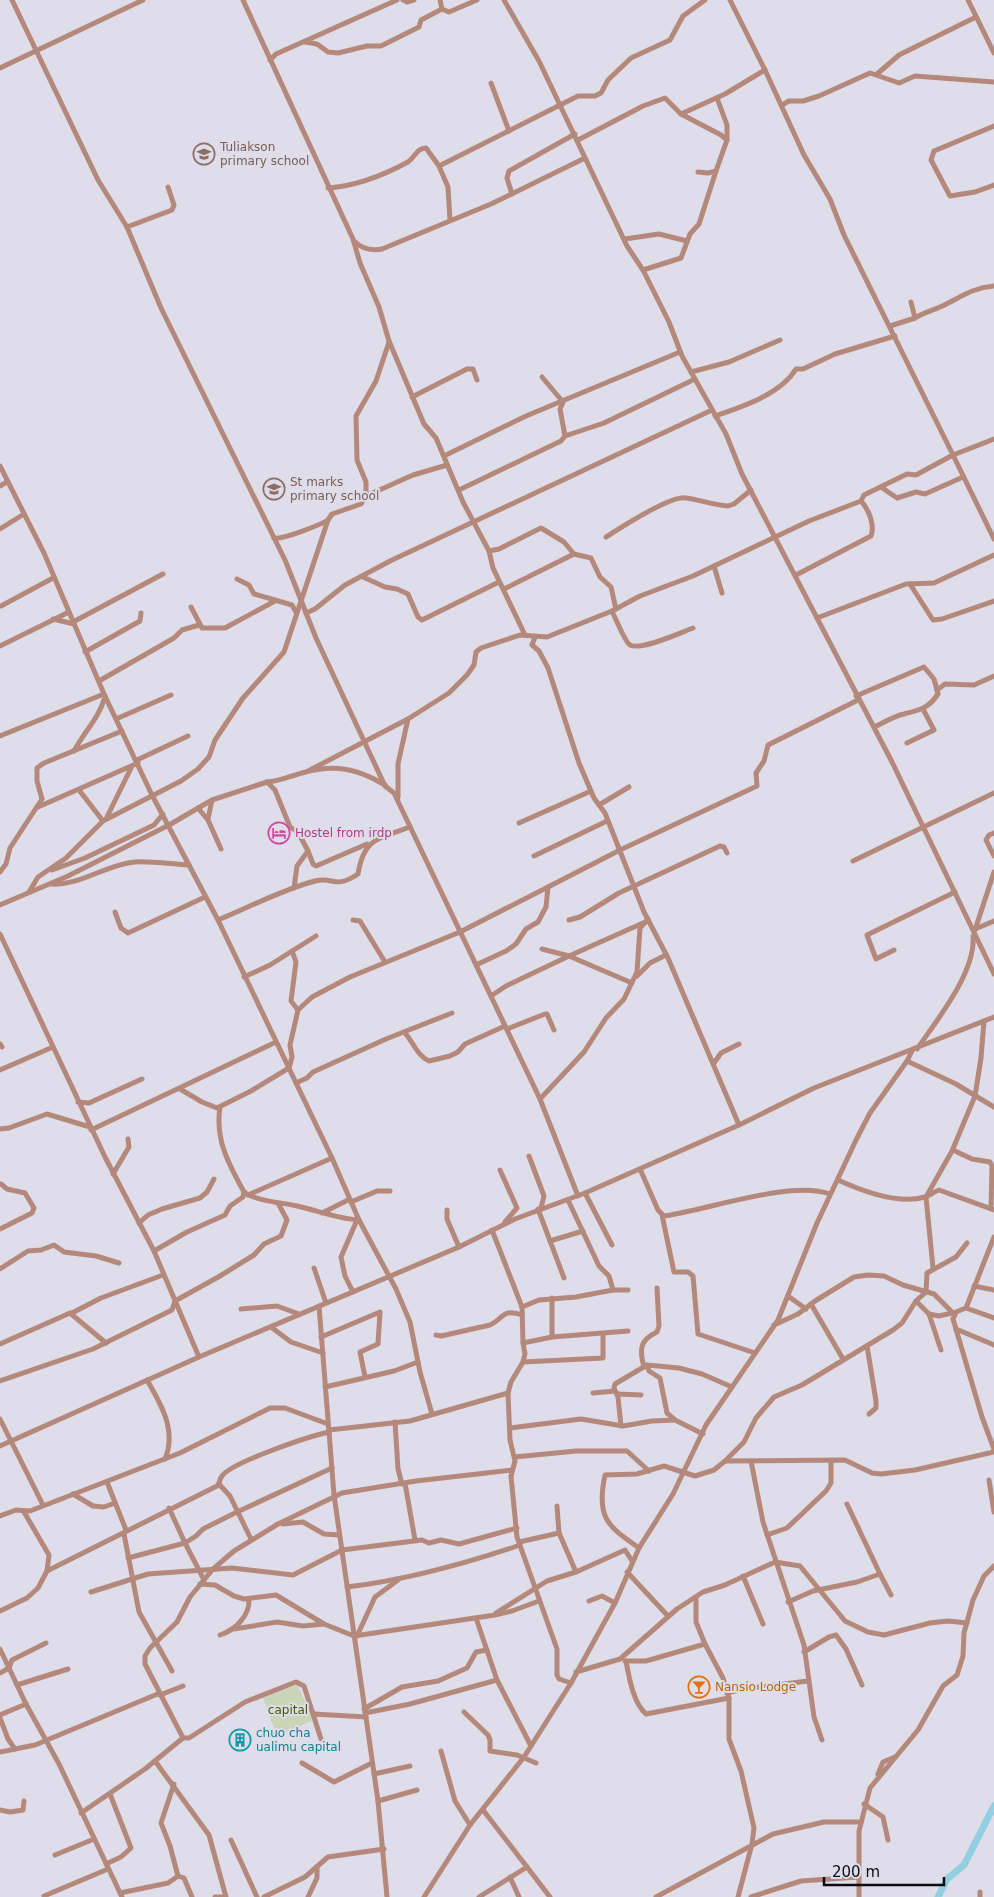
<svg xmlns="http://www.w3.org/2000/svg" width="994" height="1897" font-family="'DejaVu Sans',sans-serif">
  <rect width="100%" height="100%" fill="#dedde9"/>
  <path fill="#c8d6b7" d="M 297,1685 L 314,1720 L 277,1736 L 263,1698 Z"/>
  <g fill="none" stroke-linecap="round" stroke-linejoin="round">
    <path stroke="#92d0e1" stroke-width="7" d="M 938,1897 L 947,1879 L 964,1865 L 994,1806"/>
    <g stroke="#b4897b" stroke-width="5">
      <path d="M 12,0 L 98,180 L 127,227 L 161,308 L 285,560 L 316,638 L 385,786 L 394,793 L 540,1099 L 578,1196"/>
      <path d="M 243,0 L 353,239 L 360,263 L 379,307 L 389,341 L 424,424 L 436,438 L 463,502 L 489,551 L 493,568 L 525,635"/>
      <path d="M 403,0 L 407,2 L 414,0"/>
      <path d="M 440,0 L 442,9"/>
      <path d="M 504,0 L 539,61 L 627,246 L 643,270 L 669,322 L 682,356 L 726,434 L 742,474 L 892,762 L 994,974"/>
      <path d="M 968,0 L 994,53"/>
      <path d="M 305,42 L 317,44 L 328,52 L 338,53 L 367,46 L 381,46 L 419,27 L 421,20 L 442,9 L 449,12 L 477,0"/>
      <path d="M 270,60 L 276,54 L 397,0"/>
      <path d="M 0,68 L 143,0"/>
      <path d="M 877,74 L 899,55 L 976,17"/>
      <path d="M 491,83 L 509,131"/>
      <path d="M 717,98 L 727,125 L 727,140"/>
      <path d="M 782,105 L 789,101 L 803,101 L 819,96 L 870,73 L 899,83 L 915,76 L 994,82"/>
      <path d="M 681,114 L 721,135 L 727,140 L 716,171 L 708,173 L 698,172"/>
      <path d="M 994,126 L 934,151 L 931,160 L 950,196 L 975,192 L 994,185"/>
      <path d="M 578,140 L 643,106 L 665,98 L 681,114 L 725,94 L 765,70"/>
      <path d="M 439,166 L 578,96 L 595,96 L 601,93 L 608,80 L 631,58 L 670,40 L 683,16 L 705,0"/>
      <path d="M 328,188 C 356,186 384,175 408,162 C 415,157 417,148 426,148 L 439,166 L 448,187 L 450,220"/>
      <path d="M 512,194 L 507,178 L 509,171 L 575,134"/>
      <path d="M 127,227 L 172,210 L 174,205 L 168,187"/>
      <path d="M 625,239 L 659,234 L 687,241"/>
      <path d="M 354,241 C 362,249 371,251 382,249 L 491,204 L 585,158"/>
      <path d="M 643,270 L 681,258 L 690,234 L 699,224 L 716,171"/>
      <path d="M 915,318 C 923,313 931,311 940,307 C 960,298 971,288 994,286"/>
      <path d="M 890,326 L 915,318 L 911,302"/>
      <path d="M 691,372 L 729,362 L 780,340"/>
      <path d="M 542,377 L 563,402 L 560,409 L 565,436"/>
      <path d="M 412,397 L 467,369 L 473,369 L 477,380"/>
      <path d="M 715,416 C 742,407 781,394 796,369 L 803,369 L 835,354 L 895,336"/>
      <path d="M 994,439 L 953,455 L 994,539"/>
      <path d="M 444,456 L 526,416 L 680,352"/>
      <path d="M 0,466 L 44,553 L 104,694 L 152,795 L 218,920 L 332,1158 L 359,1220 L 396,1289 L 410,1322 L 420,1372 L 432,1414"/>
      <path d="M 0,486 L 7,482"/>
      <path d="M 881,487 L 897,498 L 916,492 L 925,494 L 963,477"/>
      <path d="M 459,490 L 561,441 L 565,436 L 604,423 L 695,379"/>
      <path d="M 366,496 L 413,475 L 447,465"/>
      <path d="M 0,529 L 24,514"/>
      <path d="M 606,537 C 620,528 671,495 686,498 C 700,500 714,505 728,506 L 734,504 L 751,490"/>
      <path d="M 274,538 C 282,540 320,525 328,520"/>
      <path d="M 489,551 L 499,549 L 541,528 L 564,542 L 574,554 L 591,558 L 600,577 L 611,587 L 616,609"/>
      <path d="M 714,566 L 722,593"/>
      <path d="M 796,575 L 871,536 C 875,525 869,510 861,501"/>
      <path d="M 363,577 L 385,587 L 397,589 L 408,594 L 418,617 L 422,620 L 499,582"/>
      <path d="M 237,579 L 249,585 L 254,594 L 292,605 L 296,612"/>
      <path d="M 910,584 L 933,620 L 942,619 L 994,601"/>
      <path d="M 504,589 L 574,554"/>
      <path d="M 1,606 L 53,578"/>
      <path d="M 191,607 L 202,628 L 225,628 L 275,601"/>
      <path d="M 612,611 C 615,617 625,642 630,645 C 641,651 682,632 693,628"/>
      <path d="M 306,613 L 315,609 L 345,585 L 390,561 L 712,410"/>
      <path d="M 817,618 L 906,584 L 934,583 L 994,555"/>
      <path d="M 53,619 L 74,624"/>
      <path d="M 73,622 L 163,574"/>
      <path d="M 535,637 L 532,645 L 539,651 L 548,668 L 579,763 L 594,798 L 605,813 L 644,912 L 668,958 L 739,1125"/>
      <path d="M 0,646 L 69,612"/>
      <path d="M 85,652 L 140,621 L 141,613"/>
      <path d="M 99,681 L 174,638 L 182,630 L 199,625"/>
      <path d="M 937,690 L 945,684 L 974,685 L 994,676"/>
      <path d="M 856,696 L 924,667 L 934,679 L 938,694 C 928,709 919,710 904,714 C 894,716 883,723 874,727"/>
      <path d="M 116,719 L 171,695"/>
      <path d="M 0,736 L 104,694"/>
      <path d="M 907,743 L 934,730 L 923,709"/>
      <path d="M 74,751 C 84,732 99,718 105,697"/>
      <path d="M 137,760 L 188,736"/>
      <path d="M 308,771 L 408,719 L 449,693 L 467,675 L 474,665 L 476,652 L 481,648 L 520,635 L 547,637 L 612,611 L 640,596 L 693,576 L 809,521 L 861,501 L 864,495 L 907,474 L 916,475 L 953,455 L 844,235 L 830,199 L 804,155 L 765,70 L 730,0"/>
      <path d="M 267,782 C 280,781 290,776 302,773 C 334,764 357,768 385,785"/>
      <path d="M 398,797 L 398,764 L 408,719"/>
      <path d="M 599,805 L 629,787"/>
      <path d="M 38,807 L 138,763"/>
      <path d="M 198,808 L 208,820 L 221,849"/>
      <path d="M 106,819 L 132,766"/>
      <path d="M 208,819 L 212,800"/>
      <path d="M 103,821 L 181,781 L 198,769 L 209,757 L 215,740 L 243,698 L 284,652 L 328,520 L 332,514 L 361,504 L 366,496 L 366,482 L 357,460 L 356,416 L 376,381 L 389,342"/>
      <path d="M 519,823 L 591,791"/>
      <path d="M 994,833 L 989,835 L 986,840 L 994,856"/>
      <path d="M 308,851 L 313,864 L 316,866 L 367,844"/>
      <path d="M 534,856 L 607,821"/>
      <path d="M 853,861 L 994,793"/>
      <path d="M 52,870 L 85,858 L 154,825 L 163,814"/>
      <path d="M 0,872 L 6,864 L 10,848 L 42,799 L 37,781 L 37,768 L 44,763 L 122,731"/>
      <path d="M 51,884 C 80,886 105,865 134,862 C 151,861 171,864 189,865"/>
      <path d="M 29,892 L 38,877 L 66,858 L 103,821 L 79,790"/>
      <path d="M 0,905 L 68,876 L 169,825 L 212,800 L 267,782 L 275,790 L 290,827 L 298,832 L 308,851 L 297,866 L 294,888"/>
      <path d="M 115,912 L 121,928 L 128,933 L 205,897"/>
      <path d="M 218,920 C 250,907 281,890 315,881 C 334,876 334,890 358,874 C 364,837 379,839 410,827"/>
      <path d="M 353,920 L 360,921 L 385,962"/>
      <path d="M 569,920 L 580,917 L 619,893 L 720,846 L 724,847 L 727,853"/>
      <path d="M 975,929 L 994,921"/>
      <path d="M 975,930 L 994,872"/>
      <path d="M 0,934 L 105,1157 L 154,1251 L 199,1357"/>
      <path d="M 542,949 L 569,956 L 632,983"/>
      <path d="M 894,950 L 876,959 L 867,935 L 955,892"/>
      <path d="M 476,965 L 506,951 L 516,944 L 526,929 L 538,922 L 546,907 L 548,887 L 620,850 L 757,786 L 756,773 L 764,761 L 768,745 L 858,700"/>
      <path d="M 637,976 L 650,963 L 666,955"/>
      <path d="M 244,977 L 270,965 L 316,936"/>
      <path d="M 491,996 L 506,986 L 569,956 L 643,923"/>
      <path d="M 298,1010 L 312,997 L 350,977 L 460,932 L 548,887"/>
      <path d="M 507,1029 L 545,1014 L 547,1014 L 554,1030"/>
      <path d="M 404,1032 C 413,1041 417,1056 429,1061 L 450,1056 L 458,1052 L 465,1044 L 505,1026"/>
      <path d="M 0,1044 L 2,1047"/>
      <path d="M 917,1049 C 937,1020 976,972 973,936"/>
      <path d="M 907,1061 L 956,1084 L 994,1107"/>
      <path d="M 714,1063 L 721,1053 L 739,1044"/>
      <path d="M 0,1070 L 53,1047"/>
      <path d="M 296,1083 L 307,1078 L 313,1072 L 386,1039 L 452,1013"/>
      <path d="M 180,1089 L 202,1102 L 217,1108 L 251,1091 L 289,1068 L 292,1057 L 290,1045 L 298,1010 L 291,1001 L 296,962 L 292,951"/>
      <path d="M 540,1099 L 584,1052 L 606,1018 L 624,999 L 637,972 L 640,928 L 648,919"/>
      <path d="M 78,1102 L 89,1103 L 142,1079"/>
      <path d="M 220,1107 C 215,1139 228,1163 244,1192 C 258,1202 280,1202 297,1206 C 319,1211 338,1219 359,1220"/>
      <path d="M 0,1129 L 9,1128 L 47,1114 L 90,1127"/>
      <path d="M 91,1130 L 276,1042"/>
      <path d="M 953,1150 L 972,1159 L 990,1162 L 992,1166 L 991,1209"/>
      <path d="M 529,1156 L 544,1196 L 541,1208"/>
      <path d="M 640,1169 L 658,1210 L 664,1216 C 707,1210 791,1180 830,1194"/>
      <path d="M 500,1170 L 517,1208 L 505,1222"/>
      <path d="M 113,1174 L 129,1147 L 128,1139"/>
      <path d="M 838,1180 C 862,1191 898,1205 925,1197 C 930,1196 933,1192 939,1190 L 994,1210"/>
      <path d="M 585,1193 L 612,1245"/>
      <path d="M 248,1195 L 332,1158"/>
      <path d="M 568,1200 L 599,1266 L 609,1276 L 613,1290"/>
      <path d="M 351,1202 L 377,1191 L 390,1191"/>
      <path d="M 538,1209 L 564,1278"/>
      <path d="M 447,1210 L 447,1219 L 459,1247"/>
      <path d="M 322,1213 L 350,1199"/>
      <path d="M 662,1215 L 674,1272 L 688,1272 L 693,1276 L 698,1334 L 755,1353"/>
      <path d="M 139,1223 L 148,1215 L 162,1209 L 200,1198 L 207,1192 L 214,1179"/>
      <path d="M 0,1229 L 32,1213 L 34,1208 L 25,1193 L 7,1189 L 1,1184"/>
      <path d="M 492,1230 L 522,1307 L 523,1343 L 552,1337 L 628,1331"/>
      <path d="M 994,1237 L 966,1308 L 956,1312 L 953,1319 L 982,1417 L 994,1449"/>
      <path d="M 550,1241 L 583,1231"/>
      <path d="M 154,1251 L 187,1232 L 225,1215 L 230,1206 L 243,1197 L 244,1192"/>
      <path d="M 314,1268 L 326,1303"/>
      <path d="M 933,1268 L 926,1197 L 952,1151 L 975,1096 L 981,1058 L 984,1021"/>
      <path d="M 0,1269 L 28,1251 L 41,1250 L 54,1245 L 64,1252 L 96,1256 L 119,1263"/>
      <path d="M 974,1286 L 994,1290"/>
      <path d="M 353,1292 L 345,1276 L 341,1257 L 357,1220"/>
      <path d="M 788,1296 L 806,1309"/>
      <path d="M 916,1301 L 929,1314 L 941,1350"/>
      <path d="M 811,1304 L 843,1359"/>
      <path d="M 319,1306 L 334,1495 L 378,1801 L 387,1897"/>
      <path d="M 522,1307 L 539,1300 L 576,1297 L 613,1290 L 628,1290"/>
      <path d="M 966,1308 L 994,1318"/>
      <path d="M 241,1309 L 277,1306 L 299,1314"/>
      <path d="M 72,1313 L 101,1298 L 163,1275"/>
      <path d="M 929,1314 L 939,1316 L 952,1313"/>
      <path d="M 774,1325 L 798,1314 L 815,1301 L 854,1277 L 868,1275 L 884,1276 L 903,1285 L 934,1294 L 955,1315"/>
      <path d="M 271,1327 L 291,1342 L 323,1353"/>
      <path d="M 956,1329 L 994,1345"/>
      <path d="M 436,1335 L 441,1336 L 490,1325 C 504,1319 501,1308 522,1315"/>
      <path d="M 321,1337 L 380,1312 L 378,1344 L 360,1352 L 365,1377"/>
      <path d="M 552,1337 L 552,1298"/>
      <path d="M 523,1343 L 525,1354 L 523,1362 L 511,1382 L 508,1393 L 510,1440 L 515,1461 L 511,1476 L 517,1537 L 557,1649 L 557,1675 L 559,1679 L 571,1683"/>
      <path d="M 0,1344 L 70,1313 L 106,1343"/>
      <path d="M 867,1346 L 876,1401 L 876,1408 L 869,1414"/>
      <path d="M 523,1362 L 603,1358 L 603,1334"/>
      <path d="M 647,1365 L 649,1371 L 660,1378 L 667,1413 L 675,1420 L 703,1434"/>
      <path d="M 644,1367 C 639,1349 640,1340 657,1332 L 659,1326 L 657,1288"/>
      <path d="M 147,1380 C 161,1404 177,1431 165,1459"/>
      <path d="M 0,1381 L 93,1349 L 172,1310 L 175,1301 L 220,1276 L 254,1255 L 264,1244 L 281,1236 L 287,1220 L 278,1203"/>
      <path d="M 325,1387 L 394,1371 L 418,1362"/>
      <path d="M 593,1393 L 615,1391"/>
      <path d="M 618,1394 L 641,1395"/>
      <path d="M 0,1419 L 43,1505"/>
      <path d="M 395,1422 L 398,1469 L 402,1484"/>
      <path d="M 621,1426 L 618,1397 L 614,1388 L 615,1384 L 647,1365 L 679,1368 L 702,1374 L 732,1387"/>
      <path d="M 510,1428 L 581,1419 L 623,1426 L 652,1421 L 675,1420"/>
      <path d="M 329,1430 L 410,1421 L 508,1393"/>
      <path d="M 0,1446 L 199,1357 L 459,1247 L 515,1219 L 585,1193 L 739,1125 L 814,1088 L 994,1017"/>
      <path d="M 515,1457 L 576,1451 L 627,1451 L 649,1471"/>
      <path d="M 725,1461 L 845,1460 L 872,1473 L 881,1474 L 915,1470 L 994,1452"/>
      <path d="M 751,1461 L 763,1522 L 804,1645 L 814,1717 L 822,1740"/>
      <path d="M 989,1480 L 994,1512"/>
      <path d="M 107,1482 L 126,1530"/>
      <path d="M 405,1483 L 415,1540"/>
      <path d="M 219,1484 L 230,1496 L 251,1539"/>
      <path d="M 73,1494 L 93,1506 L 104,1507 L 115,1503"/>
      <path d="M 557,1506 L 559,1533 L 576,1572"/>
      <path d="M 0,1516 L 16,1510 L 30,1511 L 180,1453 L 270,1408 L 285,1408 L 328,1424"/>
      <path d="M 283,1524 L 303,1522 L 324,1534 L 339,1535"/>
      <path d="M 124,1534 L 139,1612 L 172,1671"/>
      <path d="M 767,1535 L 787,1528 L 826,1491 L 831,1483 L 831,1461"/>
      <path d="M 519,1542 L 559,1533"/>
      <path d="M 639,1548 C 607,1526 596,1517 605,1475 L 637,1474 L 664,1466 L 695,1476 L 714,1470 L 725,1461 L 744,1442 L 756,1418 L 774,1397 L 802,1385 L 893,1330 L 902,1323 L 916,1301 L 926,1292 L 927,1273 L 956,1257 L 967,1243"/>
      <path d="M 128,1558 L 185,1543 L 169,1508"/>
      <path d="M 47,1571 L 217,1486 C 220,1483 219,1480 222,1476 C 232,1462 310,1436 329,1432"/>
      <path d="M 627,1572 L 668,1616"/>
      <path d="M 880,1574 L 891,1595"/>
      <path d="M 743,1576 L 763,1624"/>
      <path d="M 204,1580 L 185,1543 L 196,1536 L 203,1529 L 237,1512 L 332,1468"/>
      <path d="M 200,1584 L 215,1585 L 234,1596 L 244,1599 L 276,1595 L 324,1624 L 354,1636 L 495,1615 L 512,1611 L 539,1601"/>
      <path d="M 347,1587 C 406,1580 464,1564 520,1545"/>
      <path d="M 91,1592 L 148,1574 L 232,1568 L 293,1575 L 342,1550 L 422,1540 L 429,1543 L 441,1540 L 459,1544 L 517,1528"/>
      <path d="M 696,1597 L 696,1622 L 705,1644 L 723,1678 L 729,1698 L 729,1739 L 741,1771 L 754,1828 L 752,1844 L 738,1897"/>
      <path d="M 589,1601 L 602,1596 L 615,1603"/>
      <path d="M 788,1602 L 813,1591 L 857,1582 L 880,1574 L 847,1504"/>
      <path d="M 0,1611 L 27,1598 L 38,1588 L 47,1571 L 49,1555 L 24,1512"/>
      <path d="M 496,1613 L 547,1581 L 576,1572 L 625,1550 L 632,1561"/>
      <path d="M 476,1618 L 497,1680 L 531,1746"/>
      <path d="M 234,1629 L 277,1622 L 303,1626 L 324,1624"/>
      <path d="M 220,1635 C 235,1630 250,1616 249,1599"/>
      <path d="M 357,1636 L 375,1597 L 398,1580"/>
      <path d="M 0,1649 L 26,1704 L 59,1764 L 122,1897"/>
      <path d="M 804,1652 L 829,1637 L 836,1635 L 846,1649 L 862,1685"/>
      <path d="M 625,1661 L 646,1661 L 705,1644"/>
      <path d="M 626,1661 C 629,1677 633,1703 646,1714 L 729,1698"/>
      <path d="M 576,1672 L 620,1659 L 677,1609 L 703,1592 L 725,1585 L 775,1562 L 800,1566 L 845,1621 L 868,1632 L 884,1635 L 930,1623 L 948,1621 L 967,1623"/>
      <path d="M 0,1673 L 9,1668 L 12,1660 L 46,1643"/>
      <path d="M 17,1685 L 68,1669"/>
      <path d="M 727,1693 L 743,1689 L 808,1681"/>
      <path d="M 160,1695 L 183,1686"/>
      <path d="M 364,1709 L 402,1687 L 438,1681 L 467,1668 L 476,1652 L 487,1650"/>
      <path d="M 464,1712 L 488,1735 L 490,1740 L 490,1751 L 517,1755 L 536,1763"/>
      <path d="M 365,1713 L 410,1704 L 497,1680"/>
      <path d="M 314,1714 L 366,1717"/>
      <path d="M 0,1715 L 26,1704"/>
      <path d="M 0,1718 L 8,1739 L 15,1749"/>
      <path d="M 183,1738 L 145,1664 L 145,1656 L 150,1648 L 177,1622 L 190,1597 L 213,1569 L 234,1551 L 278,1524 L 342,1493 L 416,1481 L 512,1470"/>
      <path d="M 441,1751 L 455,1801 L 470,1825"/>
      <path d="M 0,1752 L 35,1745 L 160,1693"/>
      <path d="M 155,1761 L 209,1835 L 226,1897"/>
      <path d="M 302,1763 L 334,1782 L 372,1763"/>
      <path d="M 374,1774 L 410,1766"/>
      <path d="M 878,1774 L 883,1762 L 895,1757"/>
      <path d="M 378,1801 L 417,1790"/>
      <path d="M 864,1804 L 883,1817 L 888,1840"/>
      <path d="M 0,1810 L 10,1812 L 23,1810 L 24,1801"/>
      <path d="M 81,1813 L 145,1769 L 183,1738 L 189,1738 L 245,1702 L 296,1682 L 304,1686 L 321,1739"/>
      <path d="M 231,1840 L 257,1897"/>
      <path d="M 55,1855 L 94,1839"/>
      <path d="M 106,1864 L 121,1857 L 131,1848 L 110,1794"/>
      <path d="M 527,1867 L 550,1897"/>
      <path d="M 178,1876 L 184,1878 L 192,1897"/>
      <path d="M 510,1877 L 519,1897"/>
      <path d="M 120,1893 L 168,1883 L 178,1876 L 170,1846 L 161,1823 L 174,1784"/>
      <path d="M 44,1896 L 108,1869"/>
      <path d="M 215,1897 L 225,1897"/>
      <path d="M 264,1897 L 305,1877 L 328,1857 L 384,1849"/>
      <path d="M 308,1897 L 317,1878 L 317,1867"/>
      <path d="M 424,1897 L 470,1825 L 524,1757 L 571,1683 L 615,1603 L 639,1548 L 673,1494 L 706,1425 L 778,1320 L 817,1223 L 857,1138 L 870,1113 L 907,1061 L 912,1051"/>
      <path d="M 479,1897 L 527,1867 L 483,1810"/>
      <path d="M 656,1897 L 773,1834 L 824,1822 L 861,1822"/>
      <path d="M 751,1897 L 801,1881 L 859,1877"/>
      <path d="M 859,1897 L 859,1831 L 870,1788 L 918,1730 L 943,1686 L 957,1675 L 963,1656 L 964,1633 L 973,1600 L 984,1576 L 994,1566"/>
      <path d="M 980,1897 L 980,1892"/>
    </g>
  </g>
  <defs>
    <g id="school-ring" transform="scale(1.125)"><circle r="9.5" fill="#dedde9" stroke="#8d6e63" stroke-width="1.5"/><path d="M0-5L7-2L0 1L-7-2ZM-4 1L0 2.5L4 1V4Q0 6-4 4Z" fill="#8d6e63"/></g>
    <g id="hotel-ring" transform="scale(1.125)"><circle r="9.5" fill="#dedde9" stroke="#d1479c" stroke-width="1.5"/><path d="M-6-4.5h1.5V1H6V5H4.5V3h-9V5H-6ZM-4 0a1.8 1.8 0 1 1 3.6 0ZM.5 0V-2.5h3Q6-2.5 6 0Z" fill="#d1479c"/></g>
    <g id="bar-ring" transform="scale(1.125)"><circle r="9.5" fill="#dedde9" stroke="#e8710a" stroke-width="1.5"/><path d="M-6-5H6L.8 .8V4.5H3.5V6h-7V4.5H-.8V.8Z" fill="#e8710a"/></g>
    <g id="building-ring" transform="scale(1.125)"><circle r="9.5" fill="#dedde9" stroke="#0f9aa8" stroke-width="1.5"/><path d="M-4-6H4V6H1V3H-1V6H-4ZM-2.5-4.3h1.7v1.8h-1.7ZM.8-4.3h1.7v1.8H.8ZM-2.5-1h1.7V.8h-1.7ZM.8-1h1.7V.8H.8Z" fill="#0f9aa8"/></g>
  </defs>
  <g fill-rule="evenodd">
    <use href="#school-ring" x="204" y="154"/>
    <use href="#school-ring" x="274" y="489"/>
    <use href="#hotel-ring" x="279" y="833"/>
    <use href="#bar-ring" x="699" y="1687"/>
    <use href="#building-ring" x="240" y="1740"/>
  </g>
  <g text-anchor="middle" stroke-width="4" stroke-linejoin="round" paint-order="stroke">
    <g font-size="12" fill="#785e54" stroke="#dedde9" text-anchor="start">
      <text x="220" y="151">Tuliakson<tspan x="220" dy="14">primary school</tspan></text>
      <text x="290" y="486">St marks<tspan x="290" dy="14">primary school</tspan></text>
    </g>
    <g font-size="12" fill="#b23c85" stroke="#dedde9" text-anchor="start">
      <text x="295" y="837">Hostel from irdp</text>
    </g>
    <g font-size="12" fill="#c56008" stroke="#dedde9" text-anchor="start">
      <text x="715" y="1691">Nansio Lodge</text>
    </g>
    <g font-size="12" fill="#3d5611" stroke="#dedde9">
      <text x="288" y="1714">capital</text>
    </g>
    <g font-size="12" fill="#0d838f" stroke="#dedde9" text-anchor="start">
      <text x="256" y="1737">chuo cha<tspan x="256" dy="14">ualimu capital</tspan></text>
    </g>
  </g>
  <path d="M824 1877v8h120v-8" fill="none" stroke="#0c0c10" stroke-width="2.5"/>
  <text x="832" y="1877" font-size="15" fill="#0c0c10" stroke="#dedde9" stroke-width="4" paint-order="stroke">200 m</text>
</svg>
